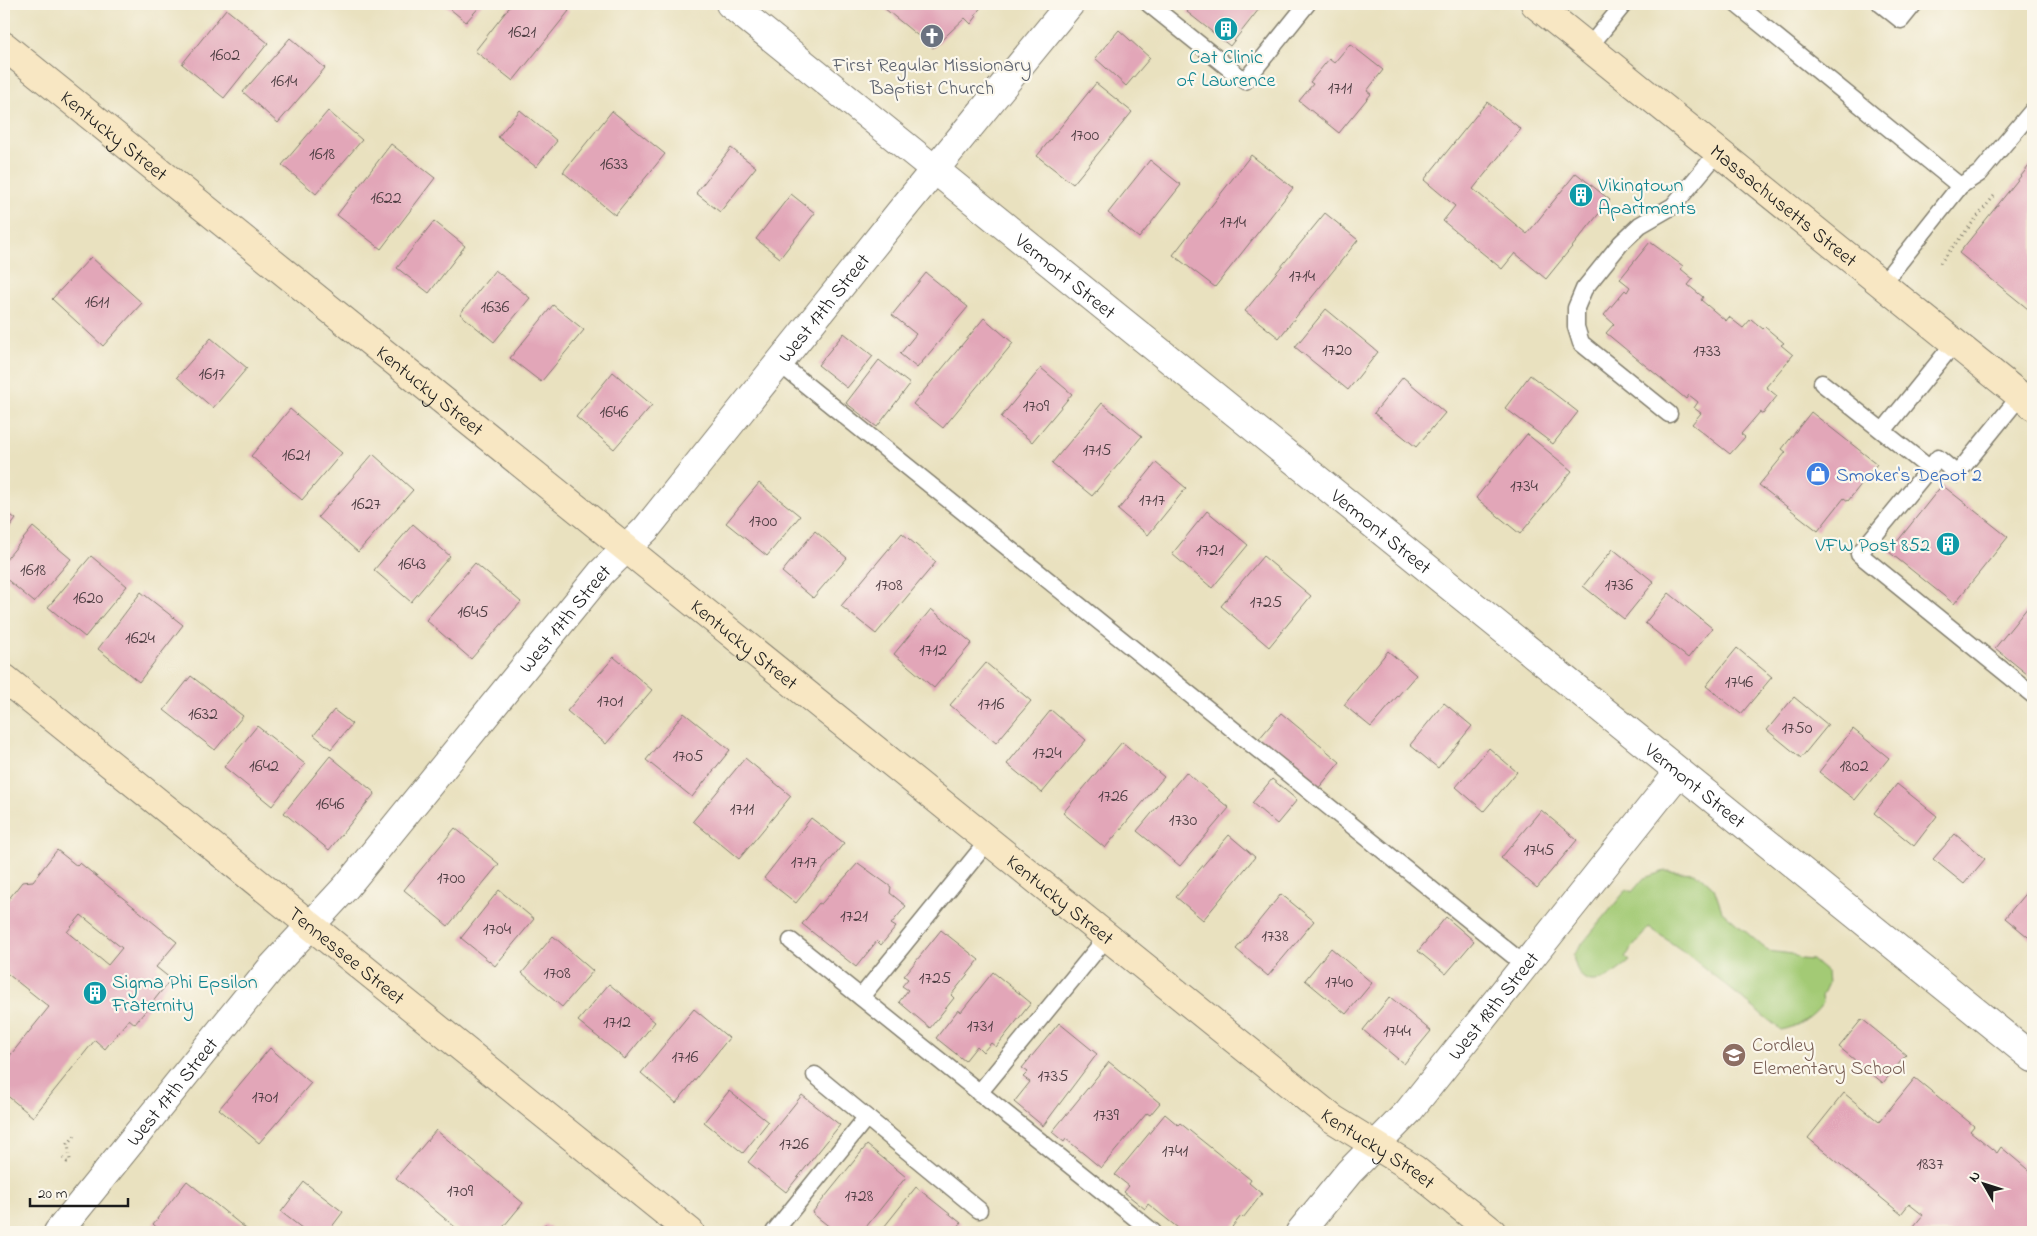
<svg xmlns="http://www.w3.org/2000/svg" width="2037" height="1236" font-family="'Indie Flower',sans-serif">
  <rect width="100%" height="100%" fill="#fbf7ec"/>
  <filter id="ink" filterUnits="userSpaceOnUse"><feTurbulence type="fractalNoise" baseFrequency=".02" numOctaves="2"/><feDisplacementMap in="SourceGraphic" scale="10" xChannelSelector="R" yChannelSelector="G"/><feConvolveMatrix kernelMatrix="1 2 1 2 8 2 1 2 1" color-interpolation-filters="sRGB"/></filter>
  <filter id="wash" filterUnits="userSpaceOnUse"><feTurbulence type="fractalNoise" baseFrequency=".0096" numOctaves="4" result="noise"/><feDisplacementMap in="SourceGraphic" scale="20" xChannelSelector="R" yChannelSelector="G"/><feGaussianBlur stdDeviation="1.12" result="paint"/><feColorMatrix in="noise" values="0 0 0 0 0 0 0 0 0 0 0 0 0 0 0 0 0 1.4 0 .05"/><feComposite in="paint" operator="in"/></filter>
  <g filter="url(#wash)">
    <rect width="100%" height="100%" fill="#e9e1bf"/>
    <path fill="#a3ca75" stroke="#607348" d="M 1665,871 L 1694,873 L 1702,877 L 1714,888 L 1722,911 L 1768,951 L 1792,954 L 1800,959 L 1812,960 L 1827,973 L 1828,983 L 1822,996 L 1823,1003 C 1813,1017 1798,1027 1781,1030 L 1687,954 L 1649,927 L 1625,957 L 1630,961 C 1608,980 1580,997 1573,955 L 1627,889 L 1632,892 L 1644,878 Z"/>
    <g id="blocks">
      <g fill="#e2a6b8" fill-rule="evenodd">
        <path d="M 444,4 L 482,4 L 466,22 Z"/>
        <path d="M 512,4 L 560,4 L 569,11 L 513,81 L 475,51 Z"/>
        <path d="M 879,4 L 980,4 L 982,6 L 975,15 L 977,16 L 971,24 L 965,18 L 933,48 Z"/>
        <path d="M 1193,4 L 1263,4 L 1230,46 L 1187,12 Z"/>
        <path d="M 226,9 L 268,43 L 224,98 L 182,64 Z"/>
        <path d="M 1119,30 L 1150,58 L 1126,86 L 1095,58 Z"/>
        <path d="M 290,38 L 325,68 L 278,123 L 243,92 Z"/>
        <path d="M 1350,44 L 1383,70 L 1367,91 L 1371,94 L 1339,133 L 1299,101 L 1313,84 L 1310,82 L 1329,59 L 1334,63 Z"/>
        <path d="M 1096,83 L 1132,112 L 1073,184 L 1037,156 Z"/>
        <path d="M 1487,102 L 1521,129 L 1473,189 L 1527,234 L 1576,173 L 1610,200 L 1546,279 L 1515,253 L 1502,269 L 1443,221 L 1455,206 L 1424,180 Z"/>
        <path d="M 520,110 L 557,141 L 536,167 L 498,137 Z"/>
        <path d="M 328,111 L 362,140 L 316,194 L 282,165 Z"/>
        <path d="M 612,111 L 665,154 L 615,215 L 563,172 Z"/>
        <path d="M 391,144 L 435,178 L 381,249 L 337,215 Z"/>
        <path d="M 731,148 L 756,167 L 720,212 L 696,193 Z"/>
        <path d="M 1251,155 L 1293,188 L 1215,287 L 1173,255 Z"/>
        <path d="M 1150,160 L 1181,185 L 1139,238 L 1108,213 Z"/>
        <path d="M 2033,161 L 2033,313 L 1959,253 Z"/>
        <path d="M 791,194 L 815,213 L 780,258 L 756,239 Z"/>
        <path d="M 1325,213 L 1358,240 L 1279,338 L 1245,311 Z"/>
        <path d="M 434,221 L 465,246 L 429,293 L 397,268 Z"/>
        <path d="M 1650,242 L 1683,266 L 1681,269 L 1693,279 L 1688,285 L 1703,297 L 1701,300 L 1726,321 L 1729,317 L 1743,328 L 1751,319 L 1763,329 L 1765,327 L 1784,343 L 1781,345 L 1793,355 L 1766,387 L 1777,396 L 1763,414 L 1760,412 L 1741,434 L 1745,437 L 1730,454 L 1692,424 L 1701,413 L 1694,408 L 1698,402 L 1689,395 L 1686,399 L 1606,333 L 1614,324 L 1604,315 L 1625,290 L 1627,292 L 1630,287 L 1620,279 Z"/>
        <path d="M 91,257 L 142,303 L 103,346 L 52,299 Z"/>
        <path d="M 495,270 L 530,298 L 494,342 L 460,314 Z"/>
        <path d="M 926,273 L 968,307 L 917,368 L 900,354 L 916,334 L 892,315 Z"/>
        <path d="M 553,305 L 584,330 L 541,382 L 510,358 Z"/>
        <path d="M 1326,309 L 1378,352 L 1348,390 L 1295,347 Z"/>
        <path d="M 984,318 L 1013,343 L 943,428 L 913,404 Z"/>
        <path d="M 844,333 L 873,356 L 847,388 L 818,365 Z"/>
        <path d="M 211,338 L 247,368 L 213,408 L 177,377 Z"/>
        <path d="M 879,360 L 910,384 L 877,427 L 846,403 Z"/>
        <path d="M 1041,368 L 1072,394 L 1032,442 L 1001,417 Z"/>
        <path d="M 613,372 L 652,405 L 614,449 L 576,417 Z"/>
        <path d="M 1530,375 L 1578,412 L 1553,444 L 1505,408 Z"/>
        <path d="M 1403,377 L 1445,413 L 1416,447 L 1374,413 Z"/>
        <path d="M 1102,403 L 1142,436 L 1092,496 L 1052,463 Z"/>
        <path d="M 290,409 L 342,453 L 302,500 L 251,456 Z"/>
        <path d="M 1811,412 L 1877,464 L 1848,501 L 1844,498 L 1818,531 L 1759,485 L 1786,452 L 1782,449 Z"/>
        <path d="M 1527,434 L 1572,471 L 1520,534 L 1476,498 Z"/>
        <path d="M 373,454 L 413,490 L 358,552 L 318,517 Z"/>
        <path d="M 1156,463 L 1186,488 L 1148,535 L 1118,510 Z"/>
        <path d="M 759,483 L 800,516 L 767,556 L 726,523 Z"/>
        <path d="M 1942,485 L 2008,537 L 1954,604 L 1889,552 Z"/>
        <path d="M 4,510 L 16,519 L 4,535 Z"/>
        <path d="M 1207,511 L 1248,545 L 1212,588 L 1172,554 Z"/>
        <path d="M 413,524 L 450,556 L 411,602 L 374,570 Z"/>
        <path d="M 33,527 L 71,559 L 34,602 L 4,577 L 4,562 Z"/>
        <path d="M 815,531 L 847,558 L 813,598 L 782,572 Z"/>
        <path d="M 902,533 L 936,562 L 876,634 L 841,606 Z"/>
        <path d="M 1613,549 L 1654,582 L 1624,619 L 1583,586 Z"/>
        <path d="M 91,556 L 127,586 L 85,637 L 48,607 Z"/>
        <path d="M 1263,556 L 1311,596 L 1269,647 L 1221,606 Z"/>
        <path d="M 475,563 L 521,602 L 471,659 L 426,620 Z"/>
        <path d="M 141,592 L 183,625 L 139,682 L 98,649 Z"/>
        <path d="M 1669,593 L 1712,628 L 1688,658 L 1645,623 Z"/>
        <path d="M 2028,607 L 2033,612 L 2033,679 L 1995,648 Z"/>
        <path d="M 931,609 L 972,643 L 934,688 L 894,654 Z"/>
        <path d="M 1737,648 L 1772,677 L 1741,714 L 1706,686 Z"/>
        <path d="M 1388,651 L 1416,675 L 1371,727 L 1344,705 Z"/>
        <path d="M 614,657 L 652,690 L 606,744 L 567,711 Z"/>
        <path d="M 986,663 L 1031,701 L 996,743 L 950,705 Z"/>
        <path d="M 191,676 L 243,716 L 215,750 L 164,710 Z"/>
        <path d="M 1794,697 L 1828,725 L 1801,758 L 1767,730 Z"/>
        <path d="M 1444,703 L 1472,726 L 1438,768 L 1410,745 Z"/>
        <path d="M 334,710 L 352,724 L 331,749 L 314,735 Z"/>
        <path d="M 1051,710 L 1086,740 L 1042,793 L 1007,764 Z"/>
        <path d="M 684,713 L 730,750 L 692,797 L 646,760 Z"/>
        <path d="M 1281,713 L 1340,762 L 1317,790 L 1258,740 Z"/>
        <path d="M 257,726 L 305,764 L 272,806 L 224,767 Z"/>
        <path d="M 1853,729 L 1889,758 L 1855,800 L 1819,772 Z"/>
        <path d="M 1122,742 L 1164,777 L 1105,848 L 1063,813 Z"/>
        <path d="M 1489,748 L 1517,772 L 1484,811 L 1456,787 Z"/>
        <path d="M 330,756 L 375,793 L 329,850 L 284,813 Z"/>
        <path d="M 745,758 L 791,796 L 739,859 L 693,821 Z"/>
        <path d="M 1186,772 L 1229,808 L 1180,866 L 1137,831 Z"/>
        <path d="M 1272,779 L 1297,800 L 1277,824 L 1252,803 Z"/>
        <path d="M 1897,784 L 1937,816 L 1914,846 L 1874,813 Z"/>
        <path d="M 1541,810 L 1577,840 L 1537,888 L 1501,858 Z"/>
        <path d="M 811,818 L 844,843 L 796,903 L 764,878 Z"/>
        <path d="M 455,828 L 499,864 L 448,926 L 404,890 Z"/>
        <path d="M 1955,834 L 1985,859 L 1964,884 L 1933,859 Z"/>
        <path d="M 1229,835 L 1255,857 L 1203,920 L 1176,897 Z"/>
        <path d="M 57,850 L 77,866 L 80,863 L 177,942 L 156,967 L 171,979 L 135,1024 L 129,1019 L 105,1049 L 95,1040 L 33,1117 L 4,1093 L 4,1063 L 49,1007 L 4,971 L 4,905 L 22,882 L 33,881 ZM 81,915 L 122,948 L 108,965 L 67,932 Z"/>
        <path d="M 858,863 L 891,887 L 890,893 L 906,906 L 891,924 L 896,927 L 881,945 L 877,941 L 856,967 L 802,924 L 819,903 L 821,904 Z"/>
        <path d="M 2033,884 L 2033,941 L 2005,918 Z"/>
        <path d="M 499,890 L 534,919 L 495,966 L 461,938 Z"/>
        <path d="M 1281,894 L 1314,921 L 1268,976 L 1236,949 Z"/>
        <path d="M 1446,917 L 1474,941 L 1446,974 L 1418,951 Z"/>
        <path d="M 941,930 L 979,960 L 951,995 L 954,998 L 930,1028 L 899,1002 L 908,990 L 902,986 L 908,979 L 904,976 Z"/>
        <path d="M 553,936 L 593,971 L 562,1007 L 522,973 Z"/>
        <path d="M 1331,948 L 1372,983 L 1346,1014 L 1305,980 Z"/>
        <path d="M 993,972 L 1031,1003 L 996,1047 L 991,1043 L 983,1052 L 977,1046 L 965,1061 L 936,1038 L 958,1010 L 961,1012 Z"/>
        <path d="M 609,984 L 655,1022 L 625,1059 L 578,1021 Z"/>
        <path d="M 1390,997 L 1431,1031 L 1404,1064 L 1363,1030 Z"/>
        <path d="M 694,1009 L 729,1038 L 676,1103 L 641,1073 Z"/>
        <path d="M 1862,1019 L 1906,1055 L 1883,1083 L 1839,1047 Z"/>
        <path d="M 1059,1023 L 1097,1054 L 1043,1126 L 1014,1102 L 1030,1082 L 1023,1077 L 1028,1072 L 1022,1068 Z"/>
        <path d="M 270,1048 L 311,1083 L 259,1143 L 219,1109 Z"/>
        <path d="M 1109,1062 L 1160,1103 L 1150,1115 L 1147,1113 L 1101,1168 L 1066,1139 L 1064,1142 L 1052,1132 Z"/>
        <path d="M 1915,1078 L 1974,1126 L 1970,1131 L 1997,1153 L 2001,1147 L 2033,1174 L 2033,1232 L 1909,1232 L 1923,1215 L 1909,1204 L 1901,1214 L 1808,1138 L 1844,1093 L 1879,1122 Z"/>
        <path d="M 729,1091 L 768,1122 L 743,1153 L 704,1122 Z"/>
        <path d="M 802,1095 L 840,1125 L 786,1192 L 748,1162 Z"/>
        <path d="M 1165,1114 L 1178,1125 L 1180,1123 L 1251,1180 L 1249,1183 L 1262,1194 L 1243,1218 L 1241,1216 L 1232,1227 L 1234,1229 L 1231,1232 L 1183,1232 L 1148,1204 L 1145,1209 L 1124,1192 L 1129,1186 L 1115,1175 Z"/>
        <path d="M 436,1130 L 523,1203 L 499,1232 L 461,1232 L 396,1178 Z"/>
        <path d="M 867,1145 L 906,1177 L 862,1232 L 836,1232 L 812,1213 Z"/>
        <path d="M 187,1181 L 250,1232 L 162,1232 L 153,1224 Z"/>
        <path d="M 304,1182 L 343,1212 L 328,1232 L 307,1232 L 281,1212 Z"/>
        <path d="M 916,1187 L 961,1223 L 954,1232 L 880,1232 Z"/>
        <path d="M 545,1224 L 555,1232 L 538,1232 Z"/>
      </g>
    </g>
  </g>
  <g filter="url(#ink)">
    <use href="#blocks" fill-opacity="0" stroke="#827e6e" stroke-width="1"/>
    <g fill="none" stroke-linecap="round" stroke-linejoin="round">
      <g stroke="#827e6e" stroke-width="19">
        <g id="service">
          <path d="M 1149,4 L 1245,81 L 1307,4"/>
          <path d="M 1736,4 L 1960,186"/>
          <path d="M 1881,4 L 1901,20 L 1914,4"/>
          <path d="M 1589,47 L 1624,4"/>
          <path d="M 1883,283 L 1960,186 L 1980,173 L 2033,110"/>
          <path d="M 779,363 L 1525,965"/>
          <path d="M 1822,383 L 1929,468"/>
          <path d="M 2021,395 L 1957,474 L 1938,458 L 1859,554 L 2033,695"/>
          <path d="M 1669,414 L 1581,343 L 1576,327 L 1576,308 L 1584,289 L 1621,243 L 1640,225 L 1673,206 L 1719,151"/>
          <path d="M 1883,431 L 1955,342"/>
          <path d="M 791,941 L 1153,1232"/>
          <path d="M 861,997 L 988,841"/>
          <path d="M 815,1075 L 979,1210"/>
          <path d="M 979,1093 L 1107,937"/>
          <path d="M 774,1232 L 866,1118"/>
        </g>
      </g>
      <g stroke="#827e6e" stroke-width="30">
        <g id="minor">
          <path id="s1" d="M 730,4 L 2033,1058"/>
          <path id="s2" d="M 58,1232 L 272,967 L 346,887 L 601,573 L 646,529 L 900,212 L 1070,4"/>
          <path id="s3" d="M 1300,1232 L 1349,1172 L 1408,1112 L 1679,772"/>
        </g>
      </g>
      <g stroke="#827e6e" stroke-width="30">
        <g id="secondary">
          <path id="s4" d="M 1535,4 L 2033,406"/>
          <path id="s5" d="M 4,46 L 1333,1119 L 1414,1169 L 1492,1232"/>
          <path id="s6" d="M 4,678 L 690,1232"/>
        </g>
      </g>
      <g stroke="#827e6e" stroke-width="3" stroke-dasharray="1 4" stroke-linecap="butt">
        <path d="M 1940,263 L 1994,196"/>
        <path d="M 63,1158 L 67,1162 L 70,1160 L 68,1144 L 77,1133"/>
      </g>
      <use href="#service" stroke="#fff" stroke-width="16"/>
      <use href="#minor" stroke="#fff" stroke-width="28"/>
      <use href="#secondary" stroke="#f8e7c3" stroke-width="28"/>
    </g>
  </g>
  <defs>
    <g id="building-disc" transform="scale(1.25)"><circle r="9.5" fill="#0f9aa8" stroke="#fbf7ec"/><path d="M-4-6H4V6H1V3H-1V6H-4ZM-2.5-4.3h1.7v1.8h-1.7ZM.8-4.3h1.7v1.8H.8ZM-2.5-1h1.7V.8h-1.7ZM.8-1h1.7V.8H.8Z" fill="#fff"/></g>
    <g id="church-disc" transform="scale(1.25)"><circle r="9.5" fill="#6b7280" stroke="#fbf7ec"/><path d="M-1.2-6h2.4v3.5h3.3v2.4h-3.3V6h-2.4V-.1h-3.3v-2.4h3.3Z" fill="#fff"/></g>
    <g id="shop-disc" transform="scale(1.25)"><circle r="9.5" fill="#3f7fe0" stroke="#fbf7ec"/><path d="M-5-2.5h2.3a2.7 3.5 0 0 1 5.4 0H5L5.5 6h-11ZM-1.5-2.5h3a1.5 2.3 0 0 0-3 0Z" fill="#fff"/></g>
    <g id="school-disc" transform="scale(1.25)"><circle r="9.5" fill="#8d6e63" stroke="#fbf7ec"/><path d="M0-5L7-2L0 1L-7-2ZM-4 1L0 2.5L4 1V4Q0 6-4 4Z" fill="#fff"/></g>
  </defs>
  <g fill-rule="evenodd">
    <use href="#building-disc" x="1226" y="29"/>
    <use href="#church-disc" x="932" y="36"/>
    <use href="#building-disc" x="1581" y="195"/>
    <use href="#shop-disc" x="1818" y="474"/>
    <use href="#building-disc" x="1948" y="544"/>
    <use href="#building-disc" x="95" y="993"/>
    <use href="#school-disc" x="1734" y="1055"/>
  </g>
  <g text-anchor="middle" stroke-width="4.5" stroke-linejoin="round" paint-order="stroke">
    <g font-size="18" fill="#4e3e43">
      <text x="522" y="37">1621</text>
      <text x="225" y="60">1602</text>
      <text x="284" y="86">1614</text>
      <text x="1340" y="93">1711</text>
      <text x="1085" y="140">1700</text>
      <text x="322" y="159">1618</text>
      <text x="614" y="169">1633</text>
      <text x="386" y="203">1622</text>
      <text x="1233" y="227">1714</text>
      <text x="1302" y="281">1714</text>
      <text x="97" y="307">1611</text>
      <text x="495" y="312">1636</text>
      <text x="1337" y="355">1720</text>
      <text x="1707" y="356">1733</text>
      <text x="212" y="379">1617</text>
      <text x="1036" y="411">1709</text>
      <text x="614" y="417">1646</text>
      <text x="1097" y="455">1715</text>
      <text x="296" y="460">1621</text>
      <text x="1524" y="491">1734</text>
      <text x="1152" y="505">1717</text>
      <text x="366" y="509">1627</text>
      <text x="763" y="526">1700</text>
      <text x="1210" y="555">1721</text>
      <text x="412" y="569">1643</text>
      <text x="33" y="575">1618</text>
      <text x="889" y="590">1708</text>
      <text x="1619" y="590">1736</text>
      <text x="88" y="603">1620</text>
      <text x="1266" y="607">1725</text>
      <text x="473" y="617">1645</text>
      <text x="140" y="643">1624</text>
      <text x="933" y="655">1712</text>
      <text x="1739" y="687">1746</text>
      <text x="610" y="706">1701</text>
      <text x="991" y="709">1716</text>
      <text x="203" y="719">1632</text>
      <text x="1797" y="733">1750</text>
      <text x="1047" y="758">1724</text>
      <text x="688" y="761">1705</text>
      <text x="264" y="771">1642</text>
      <text x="1854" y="771">1802</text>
      <text x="1113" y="801">1726</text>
      <text x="330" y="809">1646</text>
      <text x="742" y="814">1711</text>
      <text x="1183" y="825">1730</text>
      <text x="1539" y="855">1745</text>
      <text x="804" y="867">1717</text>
      <text x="451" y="883">1700</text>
      <text x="854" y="921">1721</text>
      <text x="497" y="934">1704</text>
      <text x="1275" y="941">1738</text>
      <text x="557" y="978">1708</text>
      <text x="935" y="983">1725</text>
      <text x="1339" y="987">1740</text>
      <text x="617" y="1027">1712</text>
      <text x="980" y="1031">1731</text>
      <text x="1397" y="1036">1744</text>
      <text x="685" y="1062">1716</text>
      <text x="1053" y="1081">1735</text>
      <text x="265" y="1102">1701</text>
      <text x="1106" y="1120">1739</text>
      <text x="794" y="1149">1726</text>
      <text x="1175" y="1156">1741</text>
      <text x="1930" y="1169">1837</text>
      <text x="460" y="1196">1709</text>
      <text x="859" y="1201">1728</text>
    </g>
    <g font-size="20" fill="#0d838f" stroke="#fbf7ec" text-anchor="start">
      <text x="1226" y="63" text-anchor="middle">Cat Clinic<tspan x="1226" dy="23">of Lawrence</tspan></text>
      <text x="1598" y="191">Vikingtown<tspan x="1598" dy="23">Apartments</tspan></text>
      <text x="1930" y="551" text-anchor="end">VFW Post 852</text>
      <text x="112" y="988">Sigma Phi Epsilon<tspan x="112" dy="23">Fraternity</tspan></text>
    </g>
    <g font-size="20" fill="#5b616d" stroke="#fbf7ec">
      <text x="932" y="71">First Regular Missionary<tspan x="932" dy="23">Baptist Church</tspan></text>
    </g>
    <g font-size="20" fill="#1c1c1c" stroke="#fbf7ec">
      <text dy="7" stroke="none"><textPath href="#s5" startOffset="142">Kentucky Street</textPath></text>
      <text dy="7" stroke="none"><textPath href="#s4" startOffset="320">Massachusetts Street</textPath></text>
      <text dy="7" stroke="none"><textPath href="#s1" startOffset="432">Vermont Street</textPath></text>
      <text dy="7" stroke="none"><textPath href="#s2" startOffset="1201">West 17th Street</textPath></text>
      <text dy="7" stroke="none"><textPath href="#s5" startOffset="548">Kentucky Street</textPath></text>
      <text dy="7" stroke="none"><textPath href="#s1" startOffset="838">Vermont Street</textPath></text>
      <text dy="7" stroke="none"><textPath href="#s2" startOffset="796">West 17th Street</textPath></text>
      <text dy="7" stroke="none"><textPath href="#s5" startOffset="952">Kentucky Street</textPath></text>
      <text dy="7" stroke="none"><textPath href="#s1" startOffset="1242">Vermont Street</textPath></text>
      <text dy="7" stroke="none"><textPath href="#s5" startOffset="1358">Kentucky Street</textPath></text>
      <text dy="7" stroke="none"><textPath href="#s6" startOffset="441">Tennessee Street</textPath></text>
      <text dy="7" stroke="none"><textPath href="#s3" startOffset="298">West 18th Street</textPath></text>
      <text dy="7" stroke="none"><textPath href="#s2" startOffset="181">West 17th Street</textPath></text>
      <text dy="7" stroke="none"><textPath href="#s5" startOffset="1762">Kentucky Street</textPath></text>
    </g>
    <g font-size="20" fill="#366cbe" stroke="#fbf7ec" text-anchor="start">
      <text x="1836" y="481">Smoker's Depot 2</text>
    </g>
    <g font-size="20" fill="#785e54" stroke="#fbf7ec" text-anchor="start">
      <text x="1752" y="1051">Cordley<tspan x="1752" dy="23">Elementary School</tspan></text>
    </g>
  </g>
  <rect width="2037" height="1236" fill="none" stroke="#fbf7ec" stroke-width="20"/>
  <g transform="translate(1984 1184) rotate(309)" stroke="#fbf7ec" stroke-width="4" paint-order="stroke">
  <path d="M0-4L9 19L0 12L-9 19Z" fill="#1c1c1c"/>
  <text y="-8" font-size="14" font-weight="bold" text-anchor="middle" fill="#1c1c1c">N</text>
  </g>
  <path d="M30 1198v8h98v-8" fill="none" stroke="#1c1c1c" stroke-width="2.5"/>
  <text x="38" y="1198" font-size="15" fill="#1c1c1c" stroke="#fbf7ec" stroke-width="4" paint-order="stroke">20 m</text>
</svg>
